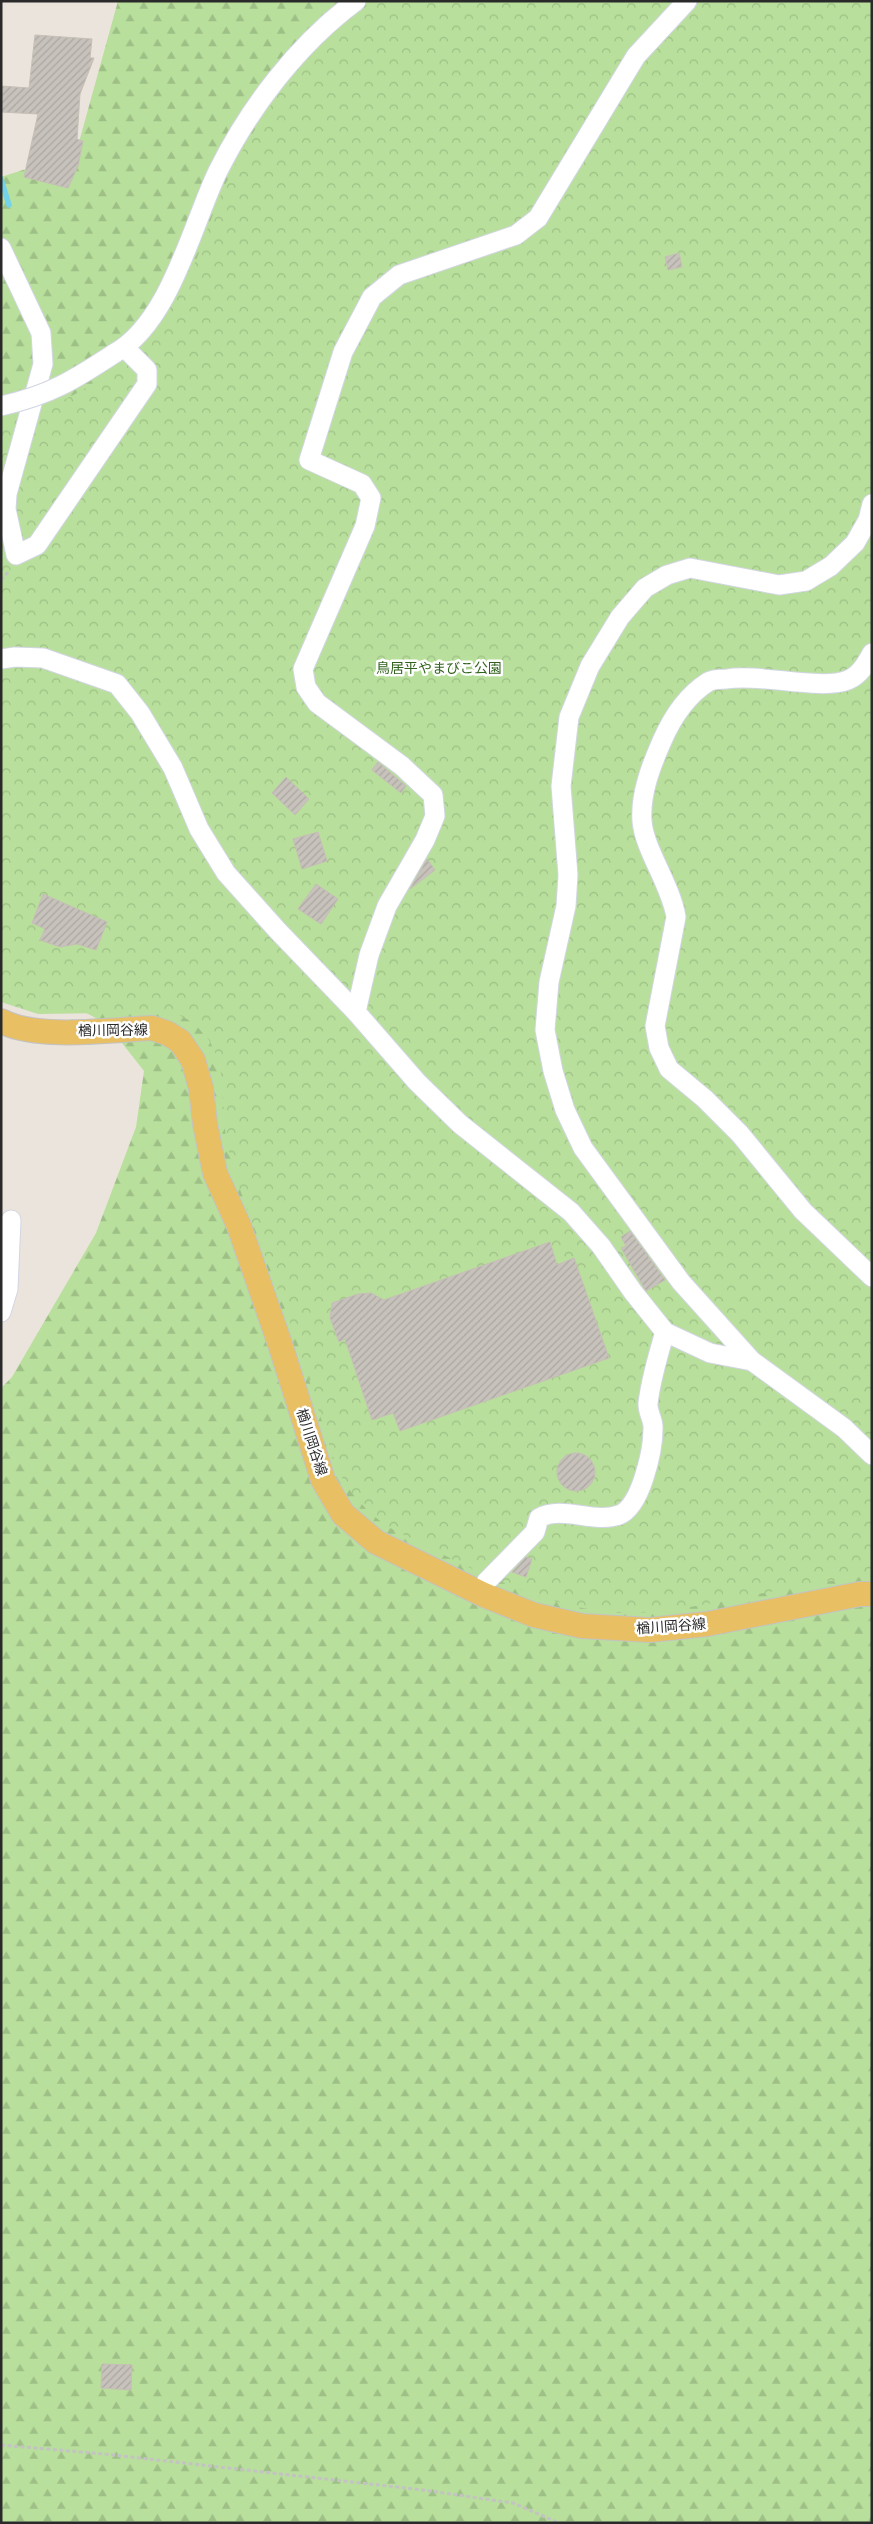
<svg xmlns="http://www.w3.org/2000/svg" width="873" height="2524" font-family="'IBM Plex Sans','Noto Sans JP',sans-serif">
  <defs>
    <pattern id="forest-firs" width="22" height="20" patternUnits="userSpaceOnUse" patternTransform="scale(1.25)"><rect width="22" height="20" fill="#b8df9b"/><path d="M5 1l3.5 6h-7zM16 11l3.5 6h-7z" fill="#9ec086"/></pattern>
    <pattern id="park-crowns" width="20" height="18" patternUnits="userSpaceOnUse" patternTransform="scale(1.25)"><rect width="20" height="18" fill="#b8df9b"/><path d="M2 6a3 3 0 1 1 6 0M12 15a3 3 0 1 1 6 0" fill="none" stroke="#9ec086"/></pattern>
    <pattern id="building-hatch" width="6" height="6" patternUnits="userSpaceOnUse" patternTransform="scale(1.25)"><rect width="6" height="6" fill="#c7c2bb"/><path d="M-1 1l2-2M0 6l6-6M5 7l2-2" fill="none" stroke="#aba7a1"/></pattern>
  </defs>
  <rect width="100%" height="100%" fill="#ebe4dc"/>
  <path fill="url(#forest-firs)" d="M 118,1 L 872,1 L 872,2523 L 1,2523 L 1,1388 L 12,1377 L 96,1233 L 136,1127 L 144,1071 L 107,1024 L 45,991 L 1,990 L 1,177 L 76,153 Z"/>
  <path fill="url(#park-crowns)" d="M 374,1 L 872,1 L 872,1576 C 797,1582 725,1605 650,1612 C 558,1621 466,1565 386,1526 L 367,1510 L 347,1487 L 335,1463 L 296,1338 L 239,1187 L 226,1142 L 220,1062 L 209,1040 L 193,1022 L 172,1012 L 38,1014 L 1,1002 L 1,420 C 35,415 66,401 95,382 C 112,372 126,360 144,351 L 146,340 L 163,324 L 163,318 C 172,303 184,288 191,272 C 204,243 212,212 226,183 C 259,113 309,45 374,1 Z"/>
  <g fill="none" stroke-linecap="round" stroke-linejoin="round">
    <path stroke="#74d3e8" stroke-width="5.5" d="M 1,179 L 9,205"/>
  </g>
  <g fill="url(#building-hatch)" stroke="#c6bfb6">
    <path d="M 35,35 L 92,39 L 90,58 L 94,58 L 80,94 L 77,139 L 83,141 L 78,166 L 68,188 L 24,177 L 38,114 L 1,112 L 1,86 L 29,88 Z"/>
    <path d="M 679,253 L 682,267 L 668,270 L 665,257 Z"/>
    <path d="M 378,762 L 406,786 L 401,793 L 372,770 Z"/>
    <path d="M 286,777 L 309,799 L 295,815 L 272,793 Z"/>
    <path d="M 318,832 L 327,861 L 302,869 L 293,839 Z"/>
    <path d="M 427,859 L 435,870 L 410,889 Z"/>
    <path d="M 316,884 L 338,899 L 321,924 L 298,909 Z"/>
    <path d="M 43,894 L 107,922 L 96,950 L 77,944 L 60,947 L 40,940 L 45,929 L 32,923 Z"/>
    <path d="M 630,1231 L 665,1280 L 646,1291 L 621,1248 L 626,1246 L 621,1237 Z"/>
    <path d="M 550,1242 L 557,1265 L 574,1258 L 609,1358 L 400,1431 L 393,1413 L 372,1420 L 345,1339 L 339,1342 L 330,1318 L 332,1303 L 358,1294 L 371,1293 L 384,1300 Z"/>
    <circle cx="576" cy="1472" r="19"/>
    <path d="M 526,1557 L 532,1559 L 526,1577 L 512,1572 Z"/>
    <path d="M 102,2364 L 132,2365 L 131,2390 L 101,2388 Z"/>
  </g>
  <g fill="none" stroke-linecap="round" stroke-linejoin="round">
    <g stroke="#d2d6e2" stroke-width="21">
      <g id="minor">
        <path d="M 1,248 L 41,333 L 43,364 L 7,494 L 6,509 L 16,555 L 37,545 L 147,384 L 147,370 L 125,348"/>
        <path d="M 115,353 C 170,322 192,225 218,171 C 250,107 298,44 356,1"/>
        <path d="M 872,504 L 868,520 L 855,543 L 831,566 L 806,581 L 779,585 L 690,568 L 667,575 L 645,588 L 620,617 L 590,666 L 569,717 L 561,786 L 568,875 L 566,906 L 549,982 L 545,1030 L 553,1071 L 565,1110 L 583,1148 L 681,1282 L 752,1361 L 844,1428 L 872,1455"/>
        <path d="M 872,653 C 866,664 860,675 848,680 C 821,691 759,673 727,679 C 721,679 713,679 708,682 C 686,696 672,718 662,741 C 651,766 640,794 642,821 C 644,849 671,885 676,917 L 655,1026 L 659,1048 L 669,1069 L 705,1099 L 740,1134 L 803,1211 L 872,1277"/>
        <path d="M 1,659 L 15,657 L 43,658 L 117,684 L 140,713 L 173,768 L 199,829 L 226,873 L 278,931 L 356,1012 L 417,1082 L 460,1124 L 571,1212 L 601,1246 L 633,1292 L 665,1332 L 710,1353 L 752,1361"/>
        <path d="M 356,1012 L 369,955 L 387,906 L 425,840 L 435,816 L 433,795 L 402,766 L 317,703 L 306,687 L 303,669 L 365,526 L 371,498 L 362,484 L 309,460 L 343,352 L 372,297 L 399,275 L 516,235 L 538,218 L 636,56 L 687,1"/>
        <path d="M 1,1312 L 8,1289 L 11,1220"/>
        <path d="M 486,1582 L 535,1532 L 539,1518 C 563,1505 593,1524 619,1515 C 641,1507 653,1450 653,1429 C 654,1420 647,1412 648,1403 C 651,1379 658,1355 665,1332"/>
      </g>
    </g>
    <g stroke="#c3c3c3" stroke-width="26">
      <path id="major" d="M 1,1021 C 36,1040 111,1030 152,1028 L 167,1033 L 180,1041 L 193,1060 L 201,1088 L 205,1124 L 215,1173 L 239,1226 L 280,1344 L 323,1480 L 343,1514 L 376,1542 L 484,1595 L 534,1615 L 582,1626 L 650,1630 L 707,1624 L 860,1594 L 872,1594"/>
    </g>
    <g stroke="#c3c3c3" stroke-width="3" stroke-dasharray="4 2.5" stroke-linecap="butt">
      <path d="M 1,580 L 9,571"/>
      <path d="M 1,2445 L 104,2454 L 423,2490 L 513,2503 L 559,2523"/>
    </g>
    <use href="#minor" stroke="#fff" stroke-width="19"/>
    <use href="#major" stroke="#e9bf63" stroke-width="24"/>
    <g stroke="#d2d6e2" stroke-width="21" stroke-linecap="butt">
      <path id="minor-bridge" d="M 1,406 C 50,395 74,380 115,353"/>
    </g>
    <use href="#minor-bridge" stroke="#fff" stroke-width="19"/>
  </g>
  <g text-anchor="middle" stroke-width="5" stroke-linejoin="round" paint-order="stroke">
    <g font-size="14" fill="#32631e" stroke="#fff">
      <text x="439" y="673">鳥居平やまびこ公園</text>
    </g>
    <g font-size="14" fill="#2a2a2a" stroke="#fff">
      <text transform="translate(113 1030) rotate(-1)" y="5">楢川岡谷線</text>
      <text transform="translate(312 1442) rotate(72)" y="5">楢川岡谷線</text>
      <text transform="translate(671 1626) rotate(-4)" y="5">楢川岡谷線</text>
    </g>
  </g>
  <rect width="873" height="2524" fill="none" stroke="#2a2a2a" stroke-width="5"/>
</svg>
